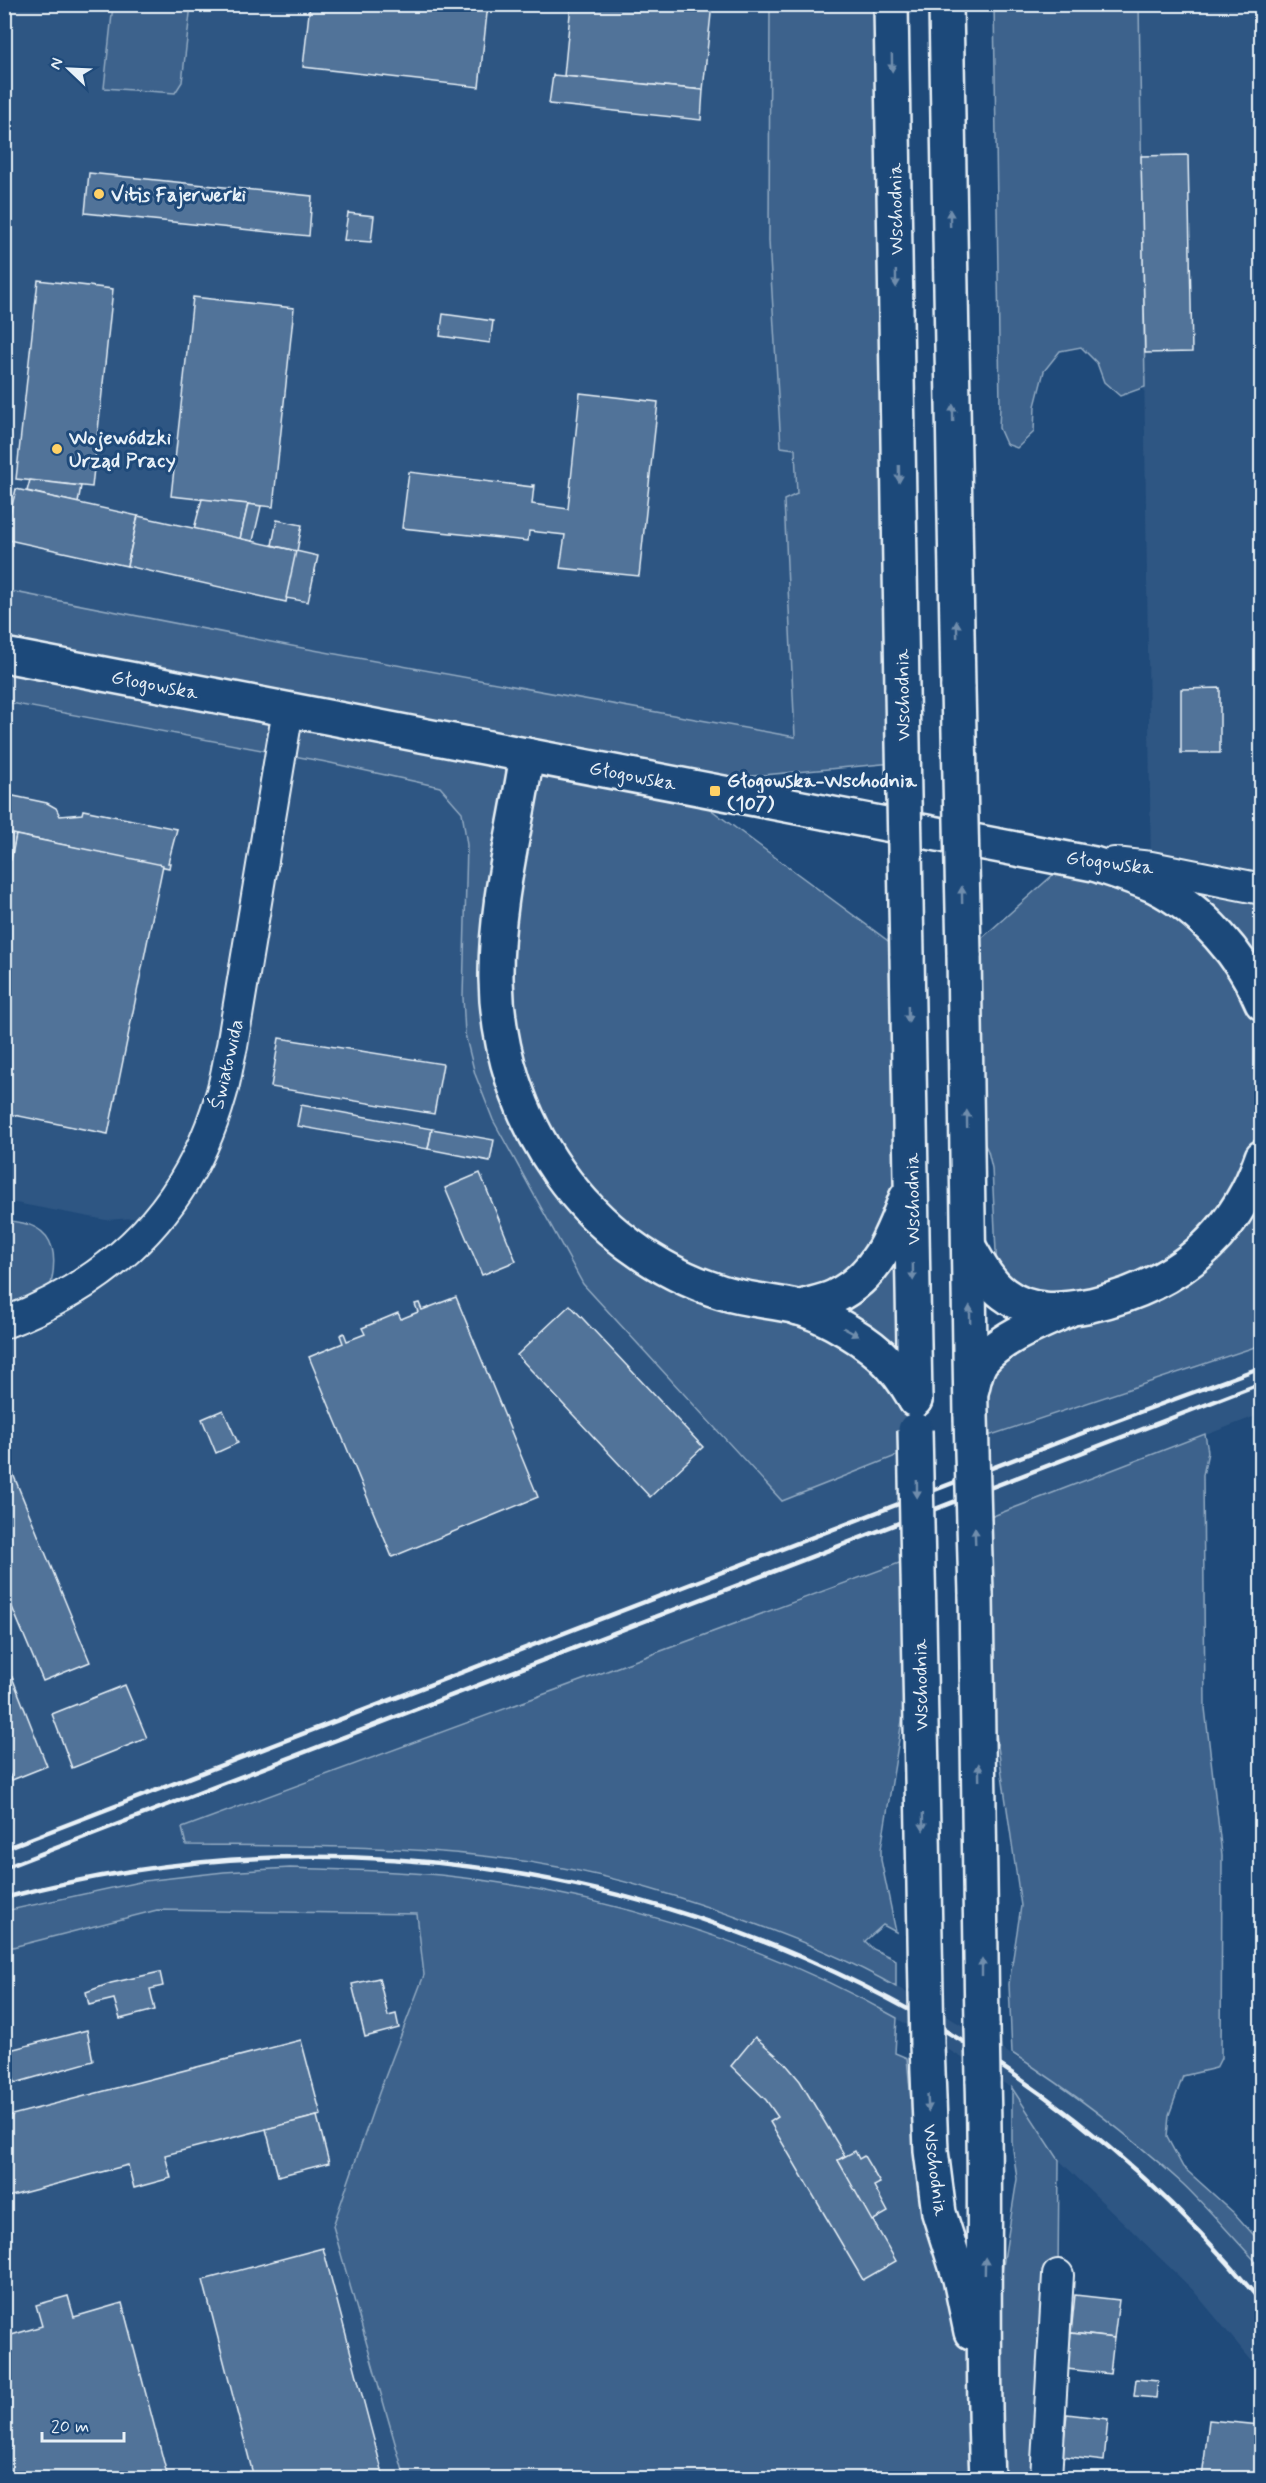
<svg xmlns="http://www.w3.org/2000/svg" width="1266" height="2483" font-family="Mynerve,sans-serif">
  <rect width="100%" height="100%" fill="#1f4a7a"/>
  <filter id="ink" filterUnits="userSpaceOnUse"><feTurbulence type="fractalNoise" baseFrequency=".0167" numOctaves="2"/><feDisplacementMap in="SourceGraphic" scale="12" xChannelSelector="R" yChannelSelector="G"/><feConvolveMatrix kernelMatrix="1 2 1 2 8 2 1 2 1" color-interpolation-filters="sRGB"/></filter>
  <g filter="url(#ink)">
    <g fill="#2e5683">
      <path d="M 4,5 L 770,5 L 769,241 L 782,447 L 795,449 L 797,495 L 784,501 L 795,737 L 297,647 L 5,590 Z"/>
      <path d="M 1139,5 L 1261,5 L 1261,889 L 1151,867 Z"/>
      <path d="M 4,702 L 326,762 L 440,787 L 462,812 L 467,845 L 463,997 L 465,1034 L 475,1074 L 493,1120 L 583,1284 L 916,1448 L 918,1556 L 182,1828 L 186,1845 L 374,1847 L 442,1851 L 558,1867 L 673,1895 L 725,1913 L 786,1935 L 887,1981 L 1056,2081 L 1099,2114 L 1184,2185 L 1261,2267 L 1261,2372 L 1192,2289 L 1059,2160 L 1012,2088 L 876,2006 L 775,1959 L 719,1938 L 662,1921 L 73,1895 L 5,1911 L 5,1323 L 159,1216 L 106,1220 L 5,1201 Z"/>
      <path d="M 1261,1345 L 1261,1414 L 975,1523 L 973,1441 Z"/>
      <path d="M 157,1910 L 417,1914 L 424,1975 L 379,2093 L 333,2226 L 405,2478 L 5,2478 L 5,1949 Z"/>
    </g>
    <g fill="#3c628c" stroke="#92aac2" stroke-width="1.5">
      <path d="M 113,5 L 191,5 L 182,82 L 175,93 L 104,88 Z"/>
      <path d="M 770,5 L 891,5 L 904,762 L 675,783 L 907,955 L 916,1448 L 782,1501 L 583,1284 L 493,1120 L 475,1074 L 465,1034 L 463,997 L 467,845 L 462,812 L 440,787 L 326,762 L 5,702 L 4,590 L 297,647 L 795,737 L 784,500 L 797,494 L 795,449 L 781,447 L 769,241 Z"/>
      <path d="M 994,5 L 1139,5 L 1145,387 L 1120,396 L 1104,382 L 1097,363 L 1081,347 L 1060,351 L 1044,371 L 1035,406 L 1034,432 L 1017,448 L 1006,444 L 999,428 L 1000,406 Z"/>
      <path d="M 1072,858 L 1261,889 L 1261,1345 L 973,1441 L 971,1394 L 1046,1306 L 997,1272 L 992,1168 L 988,1151 L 971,1116 L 964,954 Z"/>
      <path d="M 5,1221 C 63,1222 59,1263 45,1306 L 5,1323 Z"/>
      <path d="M 1205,1434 L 1208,1452 L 1203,1475 L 1205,1708 L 1222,1855 L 1221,2058 L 1216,2068 L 1183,2076 L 1169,2115 L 1167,2137 L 1183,2167 L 1234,2213 L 1261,2243 L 1261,2267 C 1235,2240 1210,2210 1183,2184 C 1130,2136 1073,2092 1012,2053 L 1009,1984 L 1021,1906 L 976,1594 L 975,1523 Z"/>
      <path d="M 918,1556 L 919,1617 L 881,1849 L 881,1860 L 896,1932 L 883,1925 L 865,1941 L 873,1949 L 896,1960 L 896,1987 C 852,1961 803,1942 755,1924 C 691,1900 626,1879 558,1867 C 436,1844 310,1846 186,1845 L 182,1828 Z"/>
      <path d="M 290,1868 C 340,1870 390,1870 440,1875 C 595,1891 762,1941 897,2018 L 895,2053 L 907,2058 L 916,2152 L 984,2385 L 1017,2179 L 1012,2142 L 1012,2088 L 1059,2160 L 1058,2275 L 1046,2478 L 405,2478 L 333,2226 L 379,2093 L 424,1975 L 417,1914 L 157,1910 L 5,1949 L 5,1911 L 144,1881 L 224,1872 Z"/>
    </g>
    <g fill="#517399" stroke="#e8f1f8" stroke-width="1.5">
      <path d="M 310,4 L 488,4 L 479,87 L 303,67 Z"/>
      <path d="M 571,4 L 712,4 L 703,90 L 564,76 Z"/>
      <path d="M 553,75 L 703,90 L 701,120 L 549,104 Z"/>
      <path d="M 1188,155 L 1192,352 L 1145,353 L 1141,156 Z"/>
      <path d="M 89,173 L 312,196 L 309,236 L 85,213 Z"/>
      <path d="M 348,213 L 374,216 L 371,242 L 344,240 Z"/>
      <path d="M 38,280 L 113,289 L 92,487 L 16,479 Z"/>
      <path d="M 193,297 L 294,308 L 273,507 L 171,496 Z"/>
      <path d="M 443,314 L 493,321 L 490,343 L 440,336 Z"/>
      <path d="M 580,393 L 658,402 L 639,576 L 560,568 L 565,535 L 529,531 L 528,541 L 402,528 L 409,472 L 533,487 L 532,485 L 534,485 L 532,504 L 568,509 Z"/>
      <path d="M 30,480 L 81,486 L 78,503 L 27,491 Z"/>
      <path d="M 16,489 L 138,516 L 127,566 L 4,539 Z"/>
      <path d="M 202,499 L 248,504 L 240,539 L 194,529 Z"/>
      <path d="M 248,504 L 261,506 L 253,541 L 240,539 Z"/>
      <path d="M 138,516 L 297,551 L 286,602 L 127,566 Z"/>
      <path d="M 277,520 L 302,525 L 297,551 L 272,545 Z"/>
      <path d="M 296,551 L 318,556 L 308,602 L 286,598 Z"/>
      <path d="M 1220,688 L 1220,753 L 1181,753 L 1181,689 Z"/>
      <path d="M 4,794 L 47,803 L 56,808 L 60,816 L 82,814 L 83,810 L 177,829 L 168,863 L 170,863 L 169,868 L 4,832 Z"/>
      <path d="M 4,832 L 16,835 L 11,860 L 4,859 Z"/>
      <path d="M 16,835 L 163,865 L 108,1134 L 4,1113 L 4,859 L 11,860 Z"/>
      <path d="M 279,1038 L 443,1064 L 434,1114 L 271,1087 Z"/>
      <path d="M 301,1105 L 432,1129 L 428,1149 L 297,1126 Z"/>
      <path d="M 432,1129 L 494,1140 L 490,1161 L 428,1149 Z"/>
      <path d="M 480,1173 L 516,1261 L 482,1275 L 445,1188 Z"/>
      <path d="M 456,1297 L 538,1497 L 392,1557 L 309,1357 L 343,1343 L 340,1335 L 344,1333 L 347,1341 L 365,1334 L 362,1328 L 398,1313 L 401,1319 L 418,1312 L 415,1304 L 419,1303 L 422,1310 Z"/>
      <path d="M 570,1305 L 703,1447 L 650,1497 L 517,1355 Z"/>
      <path d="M 223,1410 L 238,1443 L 216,1453 L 202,1419 Z"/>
      <path d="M 4,1452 L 90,1662 L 43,1681 L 4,1588 Z"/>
      <path d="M 12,1677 L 47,1766 L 12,1780 L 4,1762 L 4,1680 Z"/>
      <path d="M 125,1685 L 147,1738 L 72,1768 L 52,1714 Z"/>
      <path d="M 160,1972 L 163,1986 L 150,1989 L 155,2010 L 120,2019 L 114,1999 L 89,2005 L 86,1992 L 111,1983 Z"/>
      <path d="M 379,1978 L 388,2016 L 396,2014 L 399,2028 L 365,2037 L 352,1984 Z"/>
      <path d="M 87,2030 L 93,2061 L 15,2083 L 6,2051 Z"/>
      <path d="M 755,2037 L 784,2062 L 800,2081 L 845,2156 L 838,2160 L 896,2261 L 863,2280 L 770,2122 L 778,2117 L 766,2100 L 731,2066 Z"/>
      <path d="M 301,2040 L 321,2115 L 165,2155 L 171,2178 L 134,2188 L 128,2165 L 4,2198 L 4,2117 Z"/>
      <path d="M 317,2116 L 329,2163 L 278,2176 L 266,2129 Z"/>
      <path d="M 855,2151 L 859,2159 L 864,2156 L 880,2183 L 874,2186 L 888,2212 L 872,2221 L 838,2160 Z"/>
      <path d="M 323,2248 L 384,2478 L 254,2478 L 203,2280 Z"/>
      <path d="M 1075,2295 L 1119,2300 L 1114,2338 L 1071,2333 Z"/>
      <path d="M 68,2296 L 74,2317 L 122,2303 L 168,2478 L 4,2478 L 4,2323 L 8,2336 L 42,2326 L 36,2305 Z"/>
      <path d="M 1071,2333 L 1114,2338 L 1110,2374 L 1067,2369 Z"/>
      <path d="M 1136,2379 L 1158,2381 L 1156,2398 L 1134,2396 Z"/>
      <path d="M 1067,2414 L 1108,2419 L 1104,2461 L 1062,2456 Z"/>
      <path d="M 1209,2420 L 1260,2425 L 1255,2478 L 1202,2478 Z"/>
    </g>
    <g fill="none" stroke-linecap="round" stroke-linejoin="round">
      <g stroke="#e8f1f8" stroke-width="34">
        <g id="street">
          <path d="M 1114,863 L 1151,867 L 1262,889"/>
          <path d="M 4,1323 C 113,1282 189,1209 221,1095 C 226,1079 228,1062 232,1046 L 288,710"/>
          <path d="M 1046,2478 L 1058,2275"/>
        </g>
      </g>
      <g stroke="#e8f1f8" stroke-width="38">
        <g id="secondary">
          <path d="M 891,4 L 902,690"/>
          <path d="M 946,4 L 958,688"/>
          <path d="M 4,655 L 1094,864 C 1115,871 1135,877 1155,886 C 1201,909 1243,956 1262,1003"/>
          <path d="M 527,755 C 516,828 495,904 496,979 C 498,1119 586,1249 721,1292 C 746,1300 772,1301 797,1307 C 809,1311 823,1317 834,1323 C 872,1344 893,1361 915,1399"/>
          <path d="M 964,954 L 971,1416"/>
          <path d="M 907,955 L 915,1400"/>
          <path d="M 969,1247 C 979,1264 988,1282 1004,1294 C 1030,1314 1061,1311 1091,1305 C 1174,1286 1234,1239 1262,1157"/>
          <path d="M 798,1308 C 809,1304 823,1302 834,1297 C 876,1277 891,1238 906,1198"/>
          <path d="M 972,1389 C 974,1380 976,1370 981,1362 C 998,1339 1041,1322 1066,1311"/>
          <path d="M 976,1594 L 982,2026"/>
          <path d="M 919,1617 L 926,1992"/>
          <path d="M 927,2045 L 931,2151 L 939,2213 L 960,2279 L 971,2332"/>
          <path d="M 983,2079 C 987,2212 981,2345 987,2478"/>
        </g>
      </g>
      <use href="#street" stroke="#1f4a7a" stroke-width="30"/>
      <use href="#secondary" stroke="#1f4a7a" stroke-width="33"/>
      <g stroke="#e8f1f8" stroke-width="4.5">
        <path d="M 4,1849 L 1080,1434 L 1262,1367"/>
        <path d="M 4,1868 L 1262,1383"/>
        <path d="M 4,1898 C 462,1774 962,1936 1262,2303"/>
      </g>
      <g stroke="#e8f1f8" stroke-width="38" stroke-linecap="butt">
        <g id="secondary-bridge">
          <path d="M 958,688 L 964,954"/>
          <path d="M 902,690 L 907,955"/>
          <path d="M 971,1416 L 976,1594"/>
          <path d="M 915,1430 L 919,1617"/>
          <path d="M 926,1992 L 927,2045"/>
          <path d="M 982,2026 L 983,2079"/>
        </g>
      </g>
      <use href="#secondary-bridge" stroke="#1f4a7a" stroke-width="33"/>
    </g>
    <defs><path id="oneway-solid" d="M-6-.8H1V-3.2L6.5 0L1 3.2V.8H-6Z" transform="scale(1.5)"/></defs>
    <g fill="#6f8dac">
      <use href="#oneway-solid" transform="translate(892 63) rotate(89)"/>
      <use href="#oneway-solid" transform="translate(950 218) rotate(-91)"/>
      <use href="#oneway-solid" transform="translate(896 279) rotate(89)"/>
      <use href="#oneway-solid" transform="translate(953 413) rotate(-91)"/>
      <use href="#oneway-solid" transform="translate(899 474) rotate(89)"/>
      <use href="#oneway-solid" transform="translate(957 629) rotate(-91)"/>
      <use href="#oneway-solid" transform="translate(962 895) rotate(-91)"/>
      <use href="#oneway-solid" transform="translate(908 1014) rotate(89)"/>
      <use href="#oneway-solid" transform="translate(967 1119) rotate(-91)"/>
      <use href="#oneway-solid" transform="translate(913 1272) rotate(89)"/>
      <use href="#oneway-solid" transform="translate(970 1314) rotate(-91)"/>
      <use href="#oneway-solid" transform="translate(851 1332) rotate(28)"/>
      <use href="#oneway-solid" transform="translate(917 1489) rotate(89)"/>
      <use href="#oneway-solid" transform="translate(975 1536) rotate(-92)"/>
      <use href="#oneway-solid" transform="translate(979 1772) rotate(-91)"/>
      <use href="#oneway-solid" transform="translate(923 1822) rotate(89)"/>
      <use href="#oneway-solid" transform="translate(982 1967) rotate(-90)"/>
      <use href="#oneway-solid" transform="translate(928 2103) rotate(87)"/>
      <use href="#oneway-solid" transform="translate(985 2266) rotate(-89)"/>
    </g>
  </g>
  <g fill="#ffd166" stroke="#1f4a7a" stroke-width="2">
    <circle cx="99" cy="194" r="6"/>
    <circle cx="57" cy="449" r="6"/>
    <rect x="709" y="785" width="12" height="12" rx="3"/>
  </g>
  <g text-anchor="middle" stroke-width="6" stroke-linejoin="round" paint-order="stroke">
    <g font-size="20" font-weight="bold" fill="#e8f1f8" stroke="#1f4a7a" text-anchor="start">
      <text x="111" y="201">Vitis Fajerwerki</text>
      <text x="69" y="444">Wojewódzki<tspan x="69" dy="23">Urząd Pracy</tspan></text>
      <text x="727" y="787">Głogowska-Wschodnia<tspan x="727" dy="23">(107)</tspan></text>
    </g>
    <g font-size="20" fill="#e8f1f8" stroke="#1f4a7a">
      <text transform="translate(895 209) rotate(-91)" y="7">Wschodnia</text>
      <text transform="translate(155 684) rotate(11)" y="7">Głogowska</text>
      <text transform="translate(902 695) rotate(-91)" y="7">Wschodnia</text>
      <text transform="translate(633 775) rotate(11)" y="7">Głogowska</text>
      <text transform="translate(1110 862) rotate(7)" y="7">Głogowska</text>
      <text transform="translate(226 1064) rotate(-77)" y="7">Światowida</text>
      <text transform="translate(912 1199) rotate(-91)" y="7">Wschodnia</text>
      <text transform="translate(920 1685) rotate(-91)" y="7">Wschodnia</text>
      <text transform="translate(936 2170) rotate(83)" y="7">Wschodnia</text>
    </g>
  </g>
  <rect width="1266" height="2483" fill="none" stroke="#1f4a7a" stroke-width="24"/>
  <rect x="12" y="12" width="1242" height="2459" fill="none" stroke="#e8f1f8" stroke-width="2" filter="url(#ink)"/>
  <g transform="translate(69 69) rotate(293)" stroke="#1f4a7a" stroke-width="4.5" paint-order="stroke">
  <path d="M0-4.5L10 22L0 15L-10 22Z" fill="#e8f1f8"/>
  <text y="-9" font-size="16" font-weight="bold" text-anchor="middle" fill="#e8f1f8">N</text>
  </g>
  <path d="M42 2432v9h82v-9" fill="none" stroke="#e8f1f8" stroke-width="3"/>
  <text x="51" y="2432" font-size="18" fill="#e8f1f8" stroke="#1f4a7a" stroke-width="4.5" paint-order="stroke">20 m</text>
</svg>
